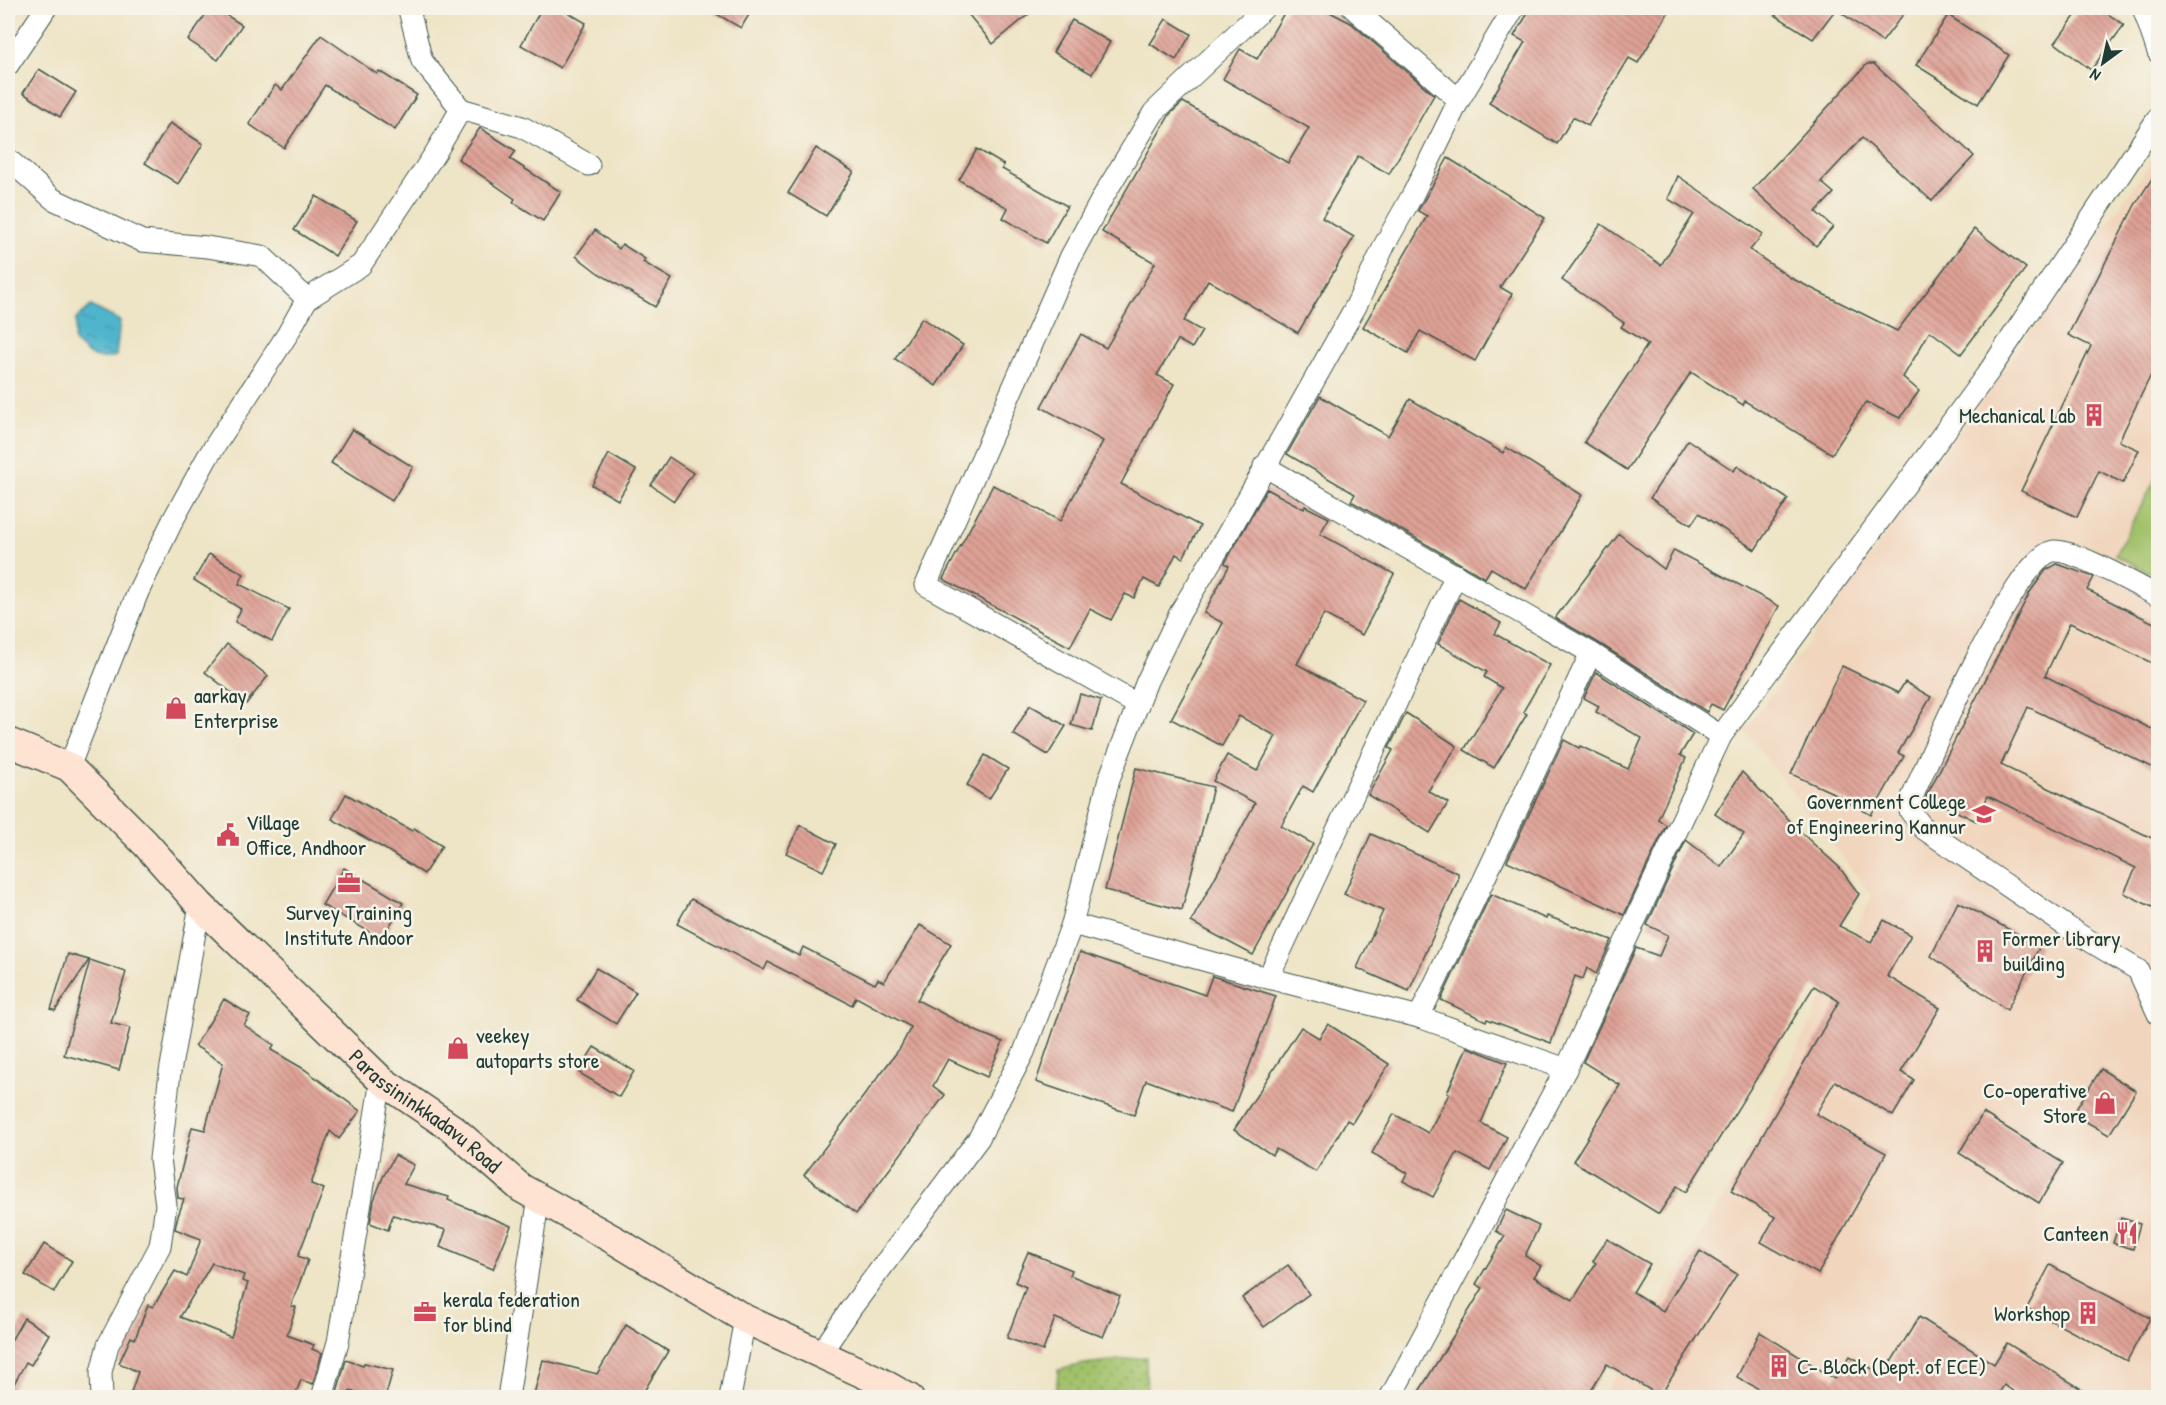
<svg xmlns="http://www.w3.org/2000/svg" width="2166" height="1405" font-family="'Patrick Hand',sans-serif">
  <defs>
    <pattern id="park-dots" width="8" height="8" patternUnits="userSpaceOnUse" patternTransform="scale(1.5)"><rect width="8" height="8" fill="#a1c169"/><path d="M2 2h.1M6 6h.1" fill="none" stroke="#839e57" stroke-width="1.8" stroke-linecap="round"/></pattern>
    <pattern id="water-ripples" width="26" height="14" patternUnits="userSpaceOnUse" patternTransform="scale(1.5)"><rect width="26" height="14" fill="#4fb5cd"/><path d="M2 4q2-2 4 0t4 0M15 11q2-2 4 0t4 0" fill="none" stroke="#4194a7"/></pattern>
    <pattern id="building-back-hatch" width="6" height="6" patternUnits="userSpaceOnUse" patternTransform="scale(1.5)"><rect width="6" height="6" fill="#dfa196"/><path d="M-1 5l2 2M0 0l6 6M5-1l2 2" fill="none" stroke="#b4847b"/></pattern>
  </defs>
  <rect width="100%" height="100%" fill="#f7f3e8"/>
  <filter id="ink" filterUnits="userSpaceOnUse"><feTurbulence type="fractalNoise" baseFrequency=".0167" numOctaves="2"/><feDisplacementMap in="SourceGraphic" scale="12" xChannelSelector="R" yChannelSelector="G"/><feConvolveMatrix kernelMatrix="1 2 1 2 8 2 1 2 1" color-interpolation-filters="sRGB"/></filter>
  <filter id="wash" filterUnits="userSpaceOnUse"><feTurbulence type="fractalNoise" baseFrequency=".008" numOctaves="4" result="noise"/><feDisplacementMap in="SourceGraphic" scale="24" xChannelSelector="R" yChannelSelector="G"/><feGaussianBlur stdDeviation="1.35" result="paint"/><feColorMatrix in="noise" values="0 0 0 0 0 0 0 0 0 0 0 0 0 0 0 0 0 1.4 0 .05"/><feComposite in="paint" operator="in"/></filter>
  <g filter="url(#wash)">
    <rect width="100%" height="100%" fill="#eee4c6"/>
    <path fill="#f1d5bd" d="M 2158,153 L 2158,1397 L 1602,1398 L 1730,1187 L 1872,896 L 1745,731 Z"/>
    <path fill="url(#park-dots)" stroke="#607f4e" stroke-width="1.5" d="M 1146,1357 L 1147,1397 L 1056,1397 L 1058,1370 L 1084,1364 Z"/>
    <path fill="#a1c169" stroke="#607f4e" stroke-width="1.5" d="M 2158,474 L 2158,577 L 2115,555 Z"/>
    <path fill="url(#water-ripples)" stroke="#377980" stroke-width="1.5" d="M 91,306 L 120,321 L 116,356 C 94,362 91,357 74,342 L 76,319 Z"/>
    <g id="blocks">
      <g fill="url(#building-back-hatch)" fill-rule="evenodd">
        <path d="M 210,8 L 215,8 L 242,25 L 218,60 L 188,40 Z"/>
        <path d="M 542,8 L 560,8 L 586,23 L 560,68 L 521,45 Z"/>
        <path d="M 706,8 L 753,8 L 741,28 Z"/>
        <path d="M 963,8 L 1036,8 L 993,44 Z"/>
        <path d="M 1287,8 L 1322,8 L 1351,23 L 1434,95 L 1389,174 L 1358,156 L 1322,218 L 1354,237 L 1298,333 L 1208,280 L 1184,321 L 1202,331 L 1192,348 L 1178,340 L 1157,375 L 1174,384 L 1121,484 L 1200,526 L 1183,558 L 1176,554 L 1159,587 L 1144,579 L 1134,598 L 1125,594 L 1111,620 L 1090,609 L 1070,647 L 943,579 L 993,485 L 1060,521 L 1103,441 L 1041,407 L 1081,334 L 1106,348 L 1155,263 L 1102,232 L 1170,114 L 1183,102 L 1288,163 L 1309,128 L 1223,79 L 1240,49 L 1257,59 Z"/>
        <path d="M 1531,8 L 1671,8 L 1638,63 L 1629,58 L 1588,126 L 1573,117 L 1557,144 L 1489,103 L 1525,42 L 1514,36 Z"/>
        <path d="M 1764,8 L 1908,8 L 1882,42 L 1836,9 L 1813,39 Z"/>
        <path d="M 2081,8 L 2099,8 L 2124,25 L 2091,70 L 2055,43 Z"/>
        <path d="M 1948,15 L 2009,55 L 1978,104 L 1916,65 Z"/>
        <path d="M 1166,19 L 1191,34 L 1176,60 L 1150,44 Z"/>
        <path d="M 1072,20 L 1110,42 L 1092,74 L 1053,52 Z"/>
        <path d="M 321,35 L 377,74 L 379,71 L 417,95 L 395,130 L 325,85 L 284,148 L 249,124 L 275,85 L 282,90 Z"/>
        <path d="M 1867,64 L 1874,64 L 1974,156 L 1932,201 L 1862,138 L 1821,182 L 1834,193 L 1816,212 L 1833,227 L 1816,246 L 1753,189 Z"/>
        <path d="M 39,69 L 76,92 L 60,117 L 23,93 Z"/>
        <path d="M 170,123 L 203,144 L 178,184 L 145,163 Z"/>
        <path d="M 480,128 L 516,151 L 510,159 L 561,192 L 543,221 L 513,202 L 515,199 L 458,159 Z"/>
        <path d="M 816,148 L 854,172 L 826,216 L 788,193 Z"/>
        <path d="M 977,149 L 1004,165 L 1002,169 L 1067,206 L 1046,243 L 1003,218 L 1008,208 L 959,180 Z"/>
        <path d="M 1448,158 L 1545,218 L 1500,287 L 1512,294 L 1475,361 L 1420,331 L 1408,353 L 1363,327 L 1427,216 L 1418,211 Z"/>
        <path d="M 2158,169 L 2158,379 L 2151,375 L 2119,441 L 2139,450 L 2123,483 L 2099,471 L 2077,517 L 2021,491 L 2091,346 L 2068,335 L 2135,205 Z"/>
        <path d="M 1678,176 L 1763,234 L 1750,250 L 1791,278 L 1897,331 L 1974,229 L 2026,268 L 1961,354 L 1930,331 L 1903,377 L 1919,391 L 1900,418 L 1866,402 L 1832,454 L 1745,401 L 1743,405 L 1691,372 L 1627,470 L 1584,442 L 1648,344 L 1621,327 L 1624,323 L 1562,280 L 1601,224 L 1661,265 L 1694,214 L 1668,199 Z"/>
        <path d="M 316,196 L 357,221 L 335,256 L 294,230 Z"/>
        <path d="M 595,230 L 619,249 L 622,244 L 645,259 L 643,262 L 672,279 L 655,307 L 598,273 L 576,256 Z"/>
        <path d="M 922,318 L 963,345 L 936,386 L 895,359 Z"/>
        <path d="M 1320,396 L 1388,436 L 1410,399 L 1503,453 L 1506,447 L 1582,495 L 1526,589 L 1491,568 L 1485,578 L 1351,501 L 1355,494 L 1287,454 Z"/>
        <path d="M 352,429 L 413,467 L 392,501 L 331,463 Z"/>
        <path d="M 1688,440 L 1734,471 L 1737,466 L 1788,499 L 1755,550 L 1699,513 L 1691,525 L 1650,498 Z"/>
        <path d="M 609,454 L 636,470 L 618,500 L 592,485 Z"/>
        <path d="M 669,457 L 693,473 L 674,501 L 651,485 Z"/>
        <path d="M 1267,489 L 1304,509 L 1305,506 L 1329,518 L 1320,534 L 1394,574 L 1362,635 L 1324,614 L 1297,664 L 1363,700 L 1313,792 L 1303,786 L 1281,826 L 1313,844 L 1253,955 L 1191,922 L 1255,803 L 1213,781 L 1227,755 L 1257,771 L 1276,736 L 1239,716 L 1222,746 L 1171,719 L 1223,623 L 1204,613 L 1229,566 L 1225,563 Z"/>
        <path d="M 1619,534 L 1664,569 L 1674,550 L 1779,606 L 1723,710 L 1711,704 L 1707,712 L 1597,642 L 1555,618 Z"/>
        <path d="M 209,554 L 244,574 L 239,584 L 289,609 L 272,641 L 235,622 L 241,609 L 194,580 Z"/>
        <path d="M 2057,564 L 2094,577 L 2087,590 L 2158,625 L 2158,666 L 2070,623 L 2045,676 L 2158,732 L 2158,770 L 2028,707 L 2001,765 L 2158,841 L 2158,910 L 2124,893 L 2136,868 L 1988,796 L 1976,821 L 1926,797 L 2030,592 L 2046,570 Z"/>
        <path d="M 1459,599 L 1501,623 L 1495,634 L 1550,665 L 1523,712 L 1527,714 L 1494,768 L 1464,750 L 1502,688 L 1484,677 L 1487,672 L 1438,644 Z"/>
        <path d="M 227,644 L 268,676 L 246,704 L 205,672 Z"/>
        <path d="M 1842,666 L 1898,693 L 1905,682 L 1931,697 L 1898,753 L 1904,756 L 1871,815 L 1829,791 L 1791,774 Z"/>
        <path d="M 1596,672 L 1693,734 L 1680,755 L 1686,758 L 1658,819 L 1666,825 L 1624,915 L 1507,861 L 1564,740 L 1579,748 L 1580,746 L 1628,769 L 1642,738 L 1596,712 L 1599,706 L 1584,698 Z"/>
        <path d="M 1080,694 L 1101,700 L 1092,731 L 1071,725 Z"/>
        <path d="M 1030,705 L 1066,726 L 1048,755 L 1013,734 Z"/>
        <path d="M 1406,713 L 1457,746 L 1428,791 L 1448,803 L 1430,833 L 1368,795 L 1393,750 L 1389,748 Z"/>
        <path d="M 985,755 L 1008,769 L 989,799 L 967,785 Z"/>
        <path d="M 1136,768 L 1213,787 L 1182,910 L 1105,890 Z"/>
        <path d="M 1742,772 L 1808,839 L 1839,867 L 1859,894 L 1839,926 L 1871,942 L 1884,920 L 1911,935 L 1887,976 L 1940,1008 L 1901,1072 L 1914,1080 L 1893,1116 L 1835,1081 L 1816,1114 L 1886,1153 L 1818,1274 L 1761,1242 L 1775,1217 L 1731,1191 L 1839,1001 L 1814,986 L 1686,1192 L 1677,1186 L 1659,1214 L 1573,1161 L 1620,1085 L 1583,1062 L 1636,948 L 1659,956 L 1668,935 L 1647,925 L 1686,840 L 1721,867 L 1744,834 L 1715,814 Z"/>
        <path d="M 346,794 L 412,831 L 414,828 L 442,846 L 424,874 L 385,849 L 332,819 Z"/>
        <path d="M 800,825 L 836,844 L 823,871 L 786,853 Z"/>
        <path d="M 1371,834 L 1458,873 L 1458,880 L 1409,991 L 1357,968 L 1383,911 L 1344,894 Z"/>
        <path d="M 344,868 L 403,903 L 382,939 L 322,905 Z"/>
        <path d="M 1491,894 L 1546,919 L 1547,916 L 1612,940 L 1596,974 L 1587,968 L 1583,979 L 1575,976 L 1551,1043 L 1487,1019 L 1486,1021 L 1441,1000 Z"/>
        <path d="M 691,899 L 799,956 L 803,947 L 875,984 L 878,979 L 884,982 L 920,925 L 951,944 L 917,1000 L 978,1032 L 1003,1042 L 987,1077 L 948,1059 L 933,1086 L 945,1095 L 856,1214 L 804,1175 L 900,1048 L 911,1027 L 856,997 L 852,1005 L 768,962 L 764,970 L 677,924 Z"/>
        <path d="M 1958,902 L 2040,946 L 2007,1010 L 1931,956 Z"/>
        <path d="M 1080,952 L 1205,995 L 1212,976 L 1276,996 L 1232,1112 L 1146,1080 L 1134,1115 L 1036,1082 Z"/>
        <path d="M 68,954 L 89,960 L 55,1011 L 51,1009 Z"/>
        <path d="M 90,960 L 126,972 L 111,1023 L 130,1028 L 119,1070 L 64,1055 Z"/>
        <path d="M 596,968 L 636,992 L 616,1024 L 577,1000 Z"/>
        <path d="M 224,999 L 250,1015 L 244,1025 L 274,1045 L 271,1050 L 304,1069 L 360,1111 L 339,1139 L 330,1131 L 311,1184 L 324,1189 L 298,1256 L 308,1260 L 291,1306 L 296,1307 L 287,1335 L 314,1345 L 312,1349 L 322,1353 L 313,1384 L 301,1380 L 294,1398 L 129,1398 L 138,1372 L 119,1363 L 131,1337 L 135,1339 L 148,1305 L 153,1307 L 175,1271 L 187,1277 L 201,1239 L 175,1229 L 177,1219 L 184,1199 L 178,1198 L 177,1187 L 192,1127 L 205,1130 L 223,1063 L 195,1046 ZM 212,1263 L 244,1275 L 242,1281 L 248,1283 L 231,1337 L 180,1317 Z"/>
        <path d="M 1328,1024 L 1389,1064 L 1352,1123 L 1347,1120 L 1316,1172 L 1276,1149 L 1272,1155 L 1234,1130 L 1301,1027 L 1319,1038 Z"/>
        <path d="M 594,1047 L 634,1071 L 619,1097 L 578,1072 Z"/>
        <path d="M 1467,1047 L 1507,1063 L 1481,1123 L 1507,1137 L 1490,1170 L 1457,1153 L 1433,1197 L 1403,1181 L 1407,1173 L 1372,1153 L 1394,1114 L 1428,1133 L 1449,1094 L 1447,1093 Z"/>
        <path d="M 2101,1069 L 2136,1091 L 2109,1135 L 2073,1114 Z"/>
        <path d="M 1983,1113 L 2063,1163 L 2039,1203 L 1959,1153 Z"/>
        <path d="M 395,1155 L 414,1165 L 404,1184 L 449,1197 L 448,1200 L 511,1226 L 493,1269 L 440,1247 L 446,1230 L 393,1215 L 388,1230 L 370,1223 L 374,1200 L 383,1177 Z"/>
        <path d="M 1506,1210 L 1539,1226 L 1525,1256 L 1541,1266 L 1534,1277 L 1573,1300 L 1596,1263 L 1593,1261 L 1607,1239 L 1650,1264 L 1633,1292 L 1663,1311 L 1700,1251 L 1737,1274 L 1660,1396 L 1607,1364 L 1586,1398 L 1415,1398 L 1483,1288 L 1476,1284 L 1505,1236 L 1496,1231 Z"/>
        <path d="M 2121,1218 L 2140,1224 L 2133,1249 L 2113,1243 Z"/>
        <path d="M 44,1244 L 72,1261 L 54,1292 L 25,1275 Z"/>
        <path d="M 1028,1252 L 1072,1270 L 1070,1275 L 1120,1296 L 1103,1337 L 1055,1318 L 1043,1351 L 1007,1338 L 1026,1287 L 1015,1282 Z"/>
        <path d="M 1288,1265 L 1309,1294 L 1264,1327 L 1242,1298 Z"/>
        <path d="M 2050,1265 L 2150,1318 L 2127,1361 L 2027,1308 Z"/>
        <path d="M 1919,1317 L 1994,1364 L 2007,1343 L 2096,1398 L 2023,1398 L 2004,1385 L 1996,1398 L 1775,1398 L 1737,1377 L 1760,1332 L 1835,1379 L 1850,1356 L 1883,1375 Z"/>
        <path d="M 24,1318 L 49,1334 L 31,1365 L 26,1362 L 8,1395 L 8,1346 Z"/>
        <path d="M 626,1325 L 668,1351 L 640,1398 L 533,1398 L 543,1360 L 597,1374 Z"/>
        <path d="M 346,1360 L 363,1366 L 364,1363 L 393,1370 L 385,1398 L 372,1398 L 350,1391 L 348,1396 L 337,1392 Z"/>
      </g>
    </g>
  </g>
  <g filter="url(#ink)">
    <use href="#blocks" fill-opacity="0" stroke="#3e564a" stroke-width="1.5"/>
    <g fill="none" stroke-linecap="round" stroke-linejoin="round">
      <g stroke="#3e564a" stroke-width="23">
        <g id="street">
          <path d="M 1353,8 L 1459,100"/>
          <path d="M 2143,8 L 2158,52"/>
          <path d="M 8,65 L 46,8"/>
          <path d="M 461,109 L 522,127 L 589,165"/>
          <path d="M 8,159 L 53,199 L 142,241 L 207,247 L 262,256 L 307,299 L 287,335 L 207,458 L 173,520 L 138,592 L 69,767"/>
          <path d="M 307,299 L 361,265 L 436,152 L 461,109 L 422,61 L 409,10 L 411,8"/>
          <path d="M 1264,466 L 1591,653 L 1721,736"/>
          <path d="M 2158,596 C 2136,585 2076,550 2054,551 C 2017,553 1927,763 1910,802 L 1910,811 L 1924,829 L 2075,932 L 2138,970 L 2158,1014"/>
          <path d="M 1138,705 L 926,585 L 1071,256 L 1104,195 L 1154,112 L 1264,8"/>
          <path d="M 1072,924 L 1268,978 L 1419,1017 L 1566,1069"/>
          <path d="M 1268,978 L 1456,575"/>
          <path d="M 1419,1017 L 1591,653"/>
          <path d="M 821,1353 L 852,1307 L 979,1138 L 1024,1052 L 1072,924 L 1109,779 L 1147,681 L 1181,611 L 1227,535 L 1356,306 L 1385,244 L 1413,194 L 1459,100 L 1514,8"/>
          <path d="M 102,1398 L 101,1372 L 108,1345 L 160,1246 L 166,1205 L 160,1159 L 170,1072 L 200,905"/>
          <path d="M 322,1398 L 338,1342 L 381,1080"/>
          <path d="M 508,1398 L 539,1197"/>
          <path d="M 730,1398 L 745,1319"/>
          <path d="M 1390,1398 L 1566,1069 L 1721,736 L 1990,370 L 2158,118"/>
        </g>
      </g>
      <g stroke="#3e564a" stroke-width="31">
        <g id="secondary">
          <path id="s1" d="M 8,742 L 69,767 L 145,843 L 200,905 L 381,1080 L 453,1129 L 521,1188 L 616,1241 L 745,1319 L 877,1380 L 909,1398"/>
        </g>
      </g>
      <use href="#street" stroke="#fff" stroke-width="21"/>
      <use href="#secondary" stroke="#fee3d2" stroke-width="28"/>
    </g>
  </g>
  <defs>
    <g id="building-bare" transform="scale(1.8)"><path d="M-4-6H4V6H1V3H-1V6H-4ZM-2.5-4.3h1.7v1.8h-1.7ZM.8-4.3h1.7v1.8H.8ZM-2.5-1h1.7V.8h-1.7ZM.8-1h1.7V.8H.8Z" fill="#d1495b" stroke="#f7f3e8" stroke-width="2.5" paint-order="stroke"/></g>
    <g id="shop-bare" transform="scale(1.8)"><path d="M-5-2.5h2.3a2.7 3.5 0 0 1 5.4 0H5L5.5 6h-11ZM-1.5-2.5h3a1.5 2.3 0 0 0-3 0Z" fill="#d1495b" stroke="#f7f3e8" stroke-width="2.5" paint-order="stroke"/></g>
    <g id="university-bare" transform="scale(1.8)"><path d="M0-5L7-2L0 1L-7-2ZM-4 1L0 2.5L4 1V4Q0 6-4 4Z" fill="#d1495b" stroke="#f7f3e8" stroke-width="2.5" paint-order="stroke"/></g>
    <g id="civic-bare" transform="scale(1.8)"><path d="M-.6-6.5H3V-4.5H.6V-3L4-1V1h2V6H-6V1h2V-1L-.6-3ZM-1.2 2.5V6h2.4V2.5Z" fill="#d1495b" stroke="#f7f3e8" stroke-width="2.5" paint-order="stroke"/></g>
    <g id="office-bare" transform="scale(1.8)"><path d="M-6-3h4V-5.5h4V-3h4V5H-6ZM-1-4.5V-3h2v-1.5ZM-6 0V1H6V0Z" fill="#d1495b" stroke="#f7f3e8" stroke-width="2.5" paint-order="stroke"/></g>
    <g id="restaurant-bare" transform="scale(1.8)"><path d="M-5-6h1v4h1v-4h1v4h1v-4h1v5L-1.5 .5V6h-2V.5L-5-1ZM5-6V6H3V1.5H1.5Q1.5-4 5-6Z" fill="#d1495b" stroke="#f7f3e8" stroke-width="2.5" paint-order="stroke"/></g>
  </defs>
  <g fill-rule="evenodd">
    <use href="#building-bare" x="2094" y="415"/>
    <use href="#shop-bare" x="176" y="708"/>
    <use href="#university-bare" x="1984" y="814"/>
    <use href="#civic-bare" x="228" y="835"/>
    <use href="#office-bare" x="349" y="883"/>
    <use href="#building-bare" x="1985" y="951"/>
    <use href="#shop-bare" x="458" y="1048"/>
    <use href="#shop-bare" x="2105" y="1103"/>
    <use href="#restaurant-bare" x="2127" y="1233"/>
    <use href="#office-bare" x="425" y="1312"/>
    <use href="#building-bare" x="2088" y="1313"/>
    <use href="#building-bare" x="1779" y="1366"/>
  </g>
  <g text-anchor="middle" stroke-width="5" stroke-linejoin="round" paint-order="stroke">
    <g font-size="22" fill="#1f3d34" stroke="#f7f3e8" text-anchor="start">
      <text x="2076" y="423" text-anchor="end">Mechanical Lab</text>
      <text x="194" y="703">aarkay<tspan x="194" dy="25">Enterprise</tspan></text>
      <text x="1966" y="809" text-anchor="end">Government College<tspan x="1966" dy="25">of Engineering Kannur</tspan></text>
      <text x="246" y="830">Village<tspan x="246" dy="25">Office, Andhoor</tspan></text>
      <text x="349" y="920" text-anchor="middle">Survey Training<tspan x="349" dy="25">Institute Andoor</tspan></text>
      <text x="2003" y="946">Former library<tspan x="2003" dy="25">building</tspan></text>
      <text x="476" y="1043">veekey<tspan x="476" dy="25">autoparts store</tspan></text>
      <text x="2087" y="1098" text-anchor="end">Co-operative<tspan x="2087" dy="25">Store</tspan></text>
      <text x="2109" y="1241" text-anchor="end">Canteen</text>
      <text x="443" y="1307">kerala federation<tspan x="443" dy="25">for blind</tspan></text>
      <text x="2070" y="1321" text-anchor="end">Workshop</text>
      <text x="1797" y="1374">C- Block (Dept. of ECE)</text>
    </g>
    <g font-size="22" fill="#1f3d34" stroke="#f7f3e8">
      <text dy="8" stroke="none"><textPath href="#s1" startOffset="562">Parassininkkadavu Road</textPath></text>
    </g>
  </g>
  <rect width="2166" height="1405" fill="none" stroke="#f7f3e8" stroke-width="30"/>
  <g transform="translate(2103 63) rotate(213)" stroke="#f7f3e8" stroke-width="4.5" paint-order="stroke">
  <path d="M0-4.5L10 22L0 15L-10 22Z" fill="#1f3d34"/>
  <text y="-9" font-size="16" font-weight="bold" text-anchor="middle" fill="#1f3d34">N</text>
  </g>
</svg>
